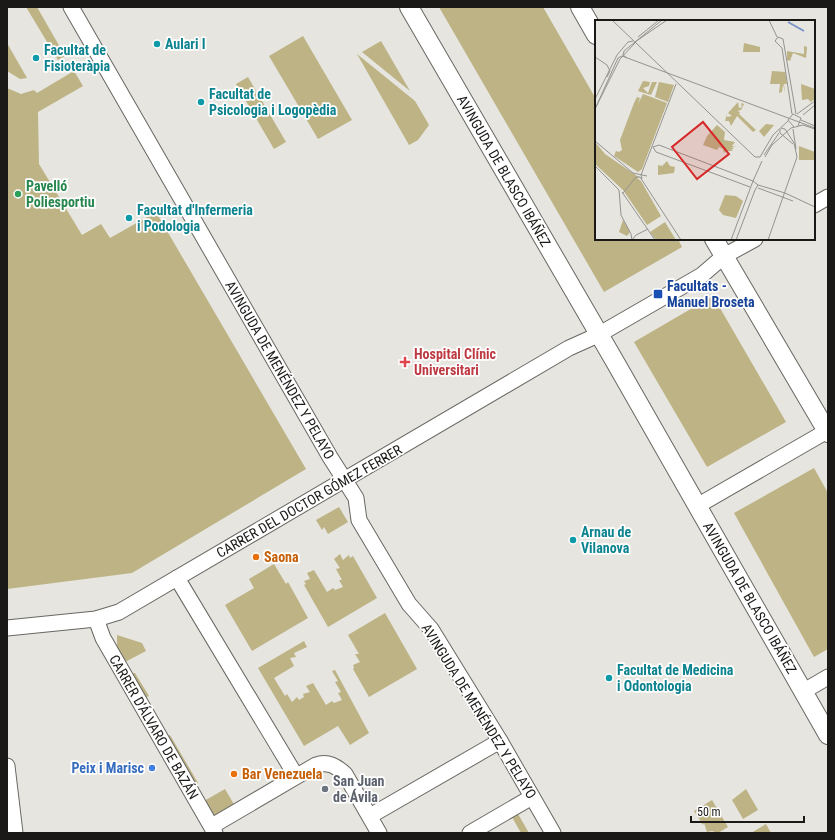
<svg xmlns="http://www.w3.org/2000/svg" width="835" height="840" font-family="'Roboto Condensed',sans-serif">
  <rect width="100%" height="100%" fill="#e6e5df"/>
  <g fill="#bdb385">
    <path d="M 26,7 L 37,7 L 65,56 L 58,60 Z"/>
    <path d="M 439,7 L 543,7 L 596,99 L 596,239 L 678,239 L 682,247 L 604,292 Z"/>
    <path d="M 303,36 L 352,120 L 318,139 L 269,56 Z"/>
    <path d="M 381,41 L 410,91 L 362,52 Z"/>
    <path d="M 7,43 L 27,78 L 20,79 L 7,71 Z"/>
    <path d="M 357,54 L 415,101 L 429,125 L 418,140 L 409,145 Z"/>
    <path d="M 74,71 L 83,86 L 38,112 L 39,164 L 82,235 L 101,224 L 110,238 L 156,212 L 306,469 L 132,573 L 7,589 L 7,88 L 21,94 L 34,90 L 37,93 Z"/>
    <path d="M 248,77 L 286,142 L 274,149 L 236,84 Z"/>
    <path d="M 713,296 L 786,422 L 707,467 L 634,342 Z"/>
    <path d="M 814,468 L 828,493 L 828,649 L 814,657 L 734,513 Z"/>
    <path d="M 339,507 L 348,522 L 328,534 L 324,527 L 322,530 L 316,520 Z"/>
    <path d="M 340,554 L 343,560 L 349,555 L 350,558 L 353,556 L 377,598 L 328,627 L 304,585 L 306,584 L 304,581 L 310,579 L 307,573 L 314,570 L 327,592 L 333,588 L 335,590 L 343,587 L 339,580 L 342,580 L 336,569 L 340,568 L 334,559 Z"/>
    <path d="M 274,564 L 286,584 L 288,582 L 308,618 L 252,651 L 225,605 L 254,588 L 249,579 Z"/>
    <path d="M 385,613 L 417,669 L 369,697 L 353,669 L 354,668 L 353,665 L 360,662 L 355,654 L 359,654 L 348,635 Z"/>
    <path d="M 117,635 L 142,643 L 146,651 L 125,662 L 117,650 Z"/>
    <path d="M 304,641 L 307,647 L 294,653 L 296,657 L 290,658 L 294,666 L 274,678 L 285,696 L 287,694 L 292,702 L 297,697 L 299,700 L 304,697 L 303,694 L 310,692 L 306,686 L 313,683 L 326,705 L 332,701 L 334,703 L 342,700 L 338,693 L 341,692 L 335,682 L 338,681 L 332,671 L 335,670 L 369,733 L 350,745 L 338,726 L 304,746 L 258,668 Z"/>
    <path d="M 131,673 L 135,673 L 149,696 L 143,699 Z"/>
    <path d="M 170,735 L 198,783 L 197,787 L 165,738 Z"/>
    <path d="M 225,789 L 235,806 L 214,818 L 204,801 Z"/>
    <path d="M 746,789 L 758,810 L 743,819 L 732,800 Z"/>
    <path d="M 712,800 L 728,827 L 718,833 L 712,831 L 707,832 L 704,823 L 703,825 L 694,811 Z"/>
    <path d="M 518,814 L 529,833 L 521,833 L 512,817 Z"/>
    <path d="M 766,824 L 771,833 L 751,833 Z"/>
  </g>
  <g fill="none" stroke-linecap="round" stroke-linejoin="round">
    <g stroke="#686762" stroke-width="17">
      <g id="minor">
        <path d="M 71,7 L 330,457 L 356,498 L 359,520 L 409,604 L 431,629 L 500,741 L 553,833"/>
        <path d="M 814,205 L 828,197"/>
        <path d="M 697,506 L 827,431"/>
        <path d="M 177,578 L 296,776"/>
        <path d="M 96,619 L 103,638 L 215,833"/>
        <path d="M 7,628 L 96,619 L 119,612 L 569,348 L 598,335 L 702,275 L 724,256 L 755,239"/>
        <path d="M 804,691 L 828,677"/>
        <path d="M 7,766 L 15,833"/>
        <path d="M 370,816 L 500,741"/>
        <path d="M 212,826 L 316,765 C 328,761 336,766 345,774 L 379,833"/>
        <path d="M 470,833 L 532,797"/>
      </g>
    </g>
    <g stroke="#686762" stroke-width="20">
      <g id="major">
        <path d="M 409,7 L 614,360 L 828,735"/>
        <path d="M 580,7 L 596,35"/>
        <path d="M 714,239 L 828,433"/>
      </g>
    </g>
    <use href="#minor" stroke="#fff" stroke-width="15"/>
    <use href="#major" stroke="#fff" stroke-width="18"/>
  </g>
  <g fill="#0f9aa8" stroke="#fff" stroke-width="1.5">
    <circle cx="157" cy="44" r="4"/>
    <circle cx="36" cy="58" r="4"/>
    <circle cx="201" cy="102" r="4"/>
    <circle cx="129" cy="218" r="4"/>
    <circle cx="573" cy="540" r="4"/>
    <circle cx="609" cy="678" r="4"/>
  </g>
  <circle fill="#2e9e5b" stroke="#fff" stroke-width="1.5" cx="18" cy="194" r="4"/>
  <rect fill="#1a4fb4" stroke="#fff" stroke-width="1.5" x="653" y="289" width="10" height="10" rx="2"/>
  <path fill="#e0444e" stroke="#fff" stroke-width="1.5" d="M403 356h4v4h4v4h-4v4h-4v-4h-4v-4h4z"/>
  <g fill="#e8710a" stroke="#fff" stroke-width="1.5">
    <circle cx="256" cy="557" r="4"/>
    <circle cx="234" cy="774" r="4"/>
  </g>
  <circle fill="#3f7fe0" stroke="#fff" stroke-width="1.5" cx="152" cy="768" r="4"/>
  <circle fill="#6b7280" stroke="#fff" stroke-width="1.5" cx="325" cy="789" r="4"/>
  <g text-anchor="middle" stroke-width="3.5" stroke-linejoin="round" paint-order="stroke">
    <g font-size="14" font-weight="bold" fill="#0d838f" stroke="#fff" text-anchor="start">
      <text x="165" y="49">Aulari I</text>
      <text x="44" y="55">Facultat de<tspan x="44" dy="16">Fisioteràpia</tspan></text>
      <text x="209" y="99">Facultat de<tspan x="209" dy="16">Psicologia i Logopèdia</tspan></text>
      <text x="137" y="215">Facultat d'Infermeria<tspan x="137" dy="16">i Podologia</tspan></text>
      <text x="581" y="537">Arnau de<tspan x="581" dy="16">Vilanova</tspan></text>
      <text x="617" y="675">Facultat de Medicina<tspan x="617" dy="16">i Odontologia</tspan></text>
    </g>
    <g font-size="14" fill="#1a1917" stroke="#fff">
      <text transform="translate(504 171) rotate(60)" y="5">AVINGUDA DE BLASCO IBÁÑEZ</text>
      <text transform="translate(280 370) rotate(60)" y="5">AVINGUDA DE MENÉNDEZ Y PELAYO</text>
      <text transform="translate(309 501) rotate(-30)" y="5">CARRER DEL DOCTOR GÓMEZ FERRER</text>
      <text transform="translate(750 598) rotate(60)" y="5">AVINGUDA DE BLASCO IBÁÑEZ</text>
      <text transform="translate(479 711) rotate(58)" y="5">AVINGUDA DE MENÉNDEZ Y PELAYO</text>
      <text transform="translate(154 727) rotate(60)" y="5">CARRER D'ÁLVARO DE BAZÁN</text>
    </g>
    <g font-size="14" font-weight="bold" fill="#27864d" stroke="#fff" text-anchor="start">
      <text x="26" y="191">Pavelló<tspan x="26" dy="16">Poliesportiu</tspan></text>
    </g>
    <g font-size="14" font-weight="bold" fill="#164399" stroke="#fff" text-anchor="start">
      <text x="667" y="291">Facultats -<tspan x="667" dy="16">Manuel Broseta</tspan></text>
    </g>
    <g font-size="14" font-weight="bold" fill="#be3a42" stroke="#fff" text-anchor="start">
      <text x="414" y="359">Hospital Clínic<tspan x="414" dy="16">Universitari</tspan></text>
    </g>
    <g font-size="14" font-weight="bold" fill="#c56008" stroke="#fff" text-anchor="start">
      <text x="264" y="562">Saona</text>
      <text x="242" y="779">Bar Venezuela</text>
    </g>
    <g font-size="14" font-weight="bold" fill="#366cbe" stroke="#fff" text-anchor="end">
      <text x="144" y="773">Peix i Marisc</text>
    </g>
    <g font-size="14" font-weight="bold" fill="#5b616d" stroke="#fff" text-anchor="start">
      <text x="333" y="786">San Juan<tspan x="333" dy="16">de Ávila</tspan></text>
    </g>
  </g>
  <g transform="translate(595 20)">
    <rect width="220" height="220" fill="#e6e5df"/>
    <path d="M 149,23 L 165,27 L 165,32 L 148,32 ZM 209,26 L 212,27 L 211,38 L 198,33 L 195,41 L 192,40 L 192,31 L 209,34 ZM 177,51 L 190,52 L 192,64 L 189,64 L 190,73 L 188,64 L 187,72 L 184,73 L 185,64 L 175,64 ZM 48,61 L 55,62 L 54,66 L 48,68 L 53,73 L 57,62 L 62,62 L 56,75 L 43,71 ZM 64,62 L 79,65 L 73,82 L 60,77 ZM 206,64 L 220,69 L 220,79 L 214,83 L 216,82 L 213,79 L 207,80 ZM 48,74 L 72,83 L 47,149 L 43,152 L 19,136 L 21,131 L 24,132 L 27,130 L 25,120 L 39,83 L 42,77 L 45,78 L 43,84 ZM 143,82 L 144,88 L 147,87 L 146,83 L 149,84 L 146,90 L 142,91 L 145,92 L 144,94 L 161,110 L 158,112 L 142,96 L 136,106 L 134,101 L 130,101 L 132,94 L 132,97 L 137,96 L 133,93 ZM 171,104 L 179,105 L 169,117 L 164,111 ZM 122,105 L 130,112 L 129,120 L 140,122 L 137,126 L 141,127 L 137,127 L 139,129 L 136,129 L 138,131 L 131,131 L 129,133 L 128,129 L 124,127 L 122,130 L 108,125 L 112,116 ZM 0,122 L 10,134 L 45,158 L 42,158 L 46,161 L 66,196 L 52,205 L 28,170 L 0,144 ZM 204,126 L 220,132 L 220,140 L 204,140 ZM 72,141 L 75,146 L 80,147 L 79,153 L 63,155 L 63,145 L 67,146 ZM 130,175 L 141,176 L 148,181 L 141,198 L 128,195 L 124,190 ZM 28,200 L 35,212 L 32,216 L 24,212 ZM 70,202 L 81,220 L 61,220 L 55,212 Z" fill="#bdb385"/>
    <path fill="none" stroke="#7894c9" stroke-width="2" d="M 193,2 L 209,11"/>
    <path fill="none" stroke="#94938f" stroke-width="1" d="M 17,0 L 160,137 L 165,137 L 178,115 L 193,101M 174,0 L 182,17M 43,17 L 64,0M 40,22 L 72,0M 0,37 L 12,45 L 15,51 L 12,57M 32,38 L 28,35 L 29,31 L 67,0M 0,79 L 22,35 L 33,22 L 38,21M 0,89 L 25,39 L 40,23M 0,89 L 23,38 L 27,36 L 220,108M 197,94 L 187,28 L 180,21 L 183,17 L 188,19 L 201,94M 202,94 L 220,81M 208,95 L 220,85M 206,100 L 220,106M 199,107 L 193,100 L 198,94 L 206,98 L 203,106M 185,109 L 185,113 L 198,124M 198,109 L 201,129M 0,121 L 38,153 L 52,156M 58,127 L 64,125 L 158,161M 58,127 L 61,132 L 155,167M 169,135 L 184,113M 170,137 L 177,125 L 196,108 L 208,105 L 220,109M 0,146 L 24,170 L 26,195 L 36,214M 47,159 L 46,155 L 81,64M 158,161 L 167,141M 163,165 L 190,173 L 220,187M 163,168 L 198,181M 27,172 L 60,220M 28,173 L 41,157 L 45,157 L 86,220M 36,214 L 37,220 L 41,215M 41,215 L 53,209M 136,220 L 158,161 L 163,165 L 160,170M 141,220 L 160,170M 173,220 L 202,137 L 199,123 L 190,109 L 186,108"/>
    <path fill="#d62828" fill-opacity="0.15" stroke="#d62828" stroke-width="2" d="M 108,102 L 134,134 L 102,159 L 77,127 Z"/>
    <rect width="220" height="220" fill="none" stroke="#1a1917" stroke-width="2"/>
  </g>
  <rect width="835" height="840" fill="none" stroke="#1a1917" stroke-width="16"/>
  <path d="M691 816v6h113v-6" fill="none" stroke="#1a1917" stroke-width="2"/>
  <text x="697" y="816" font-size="12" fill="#1a1917" stroke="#ffffff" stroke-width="3" paint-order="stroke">50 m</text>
</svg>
